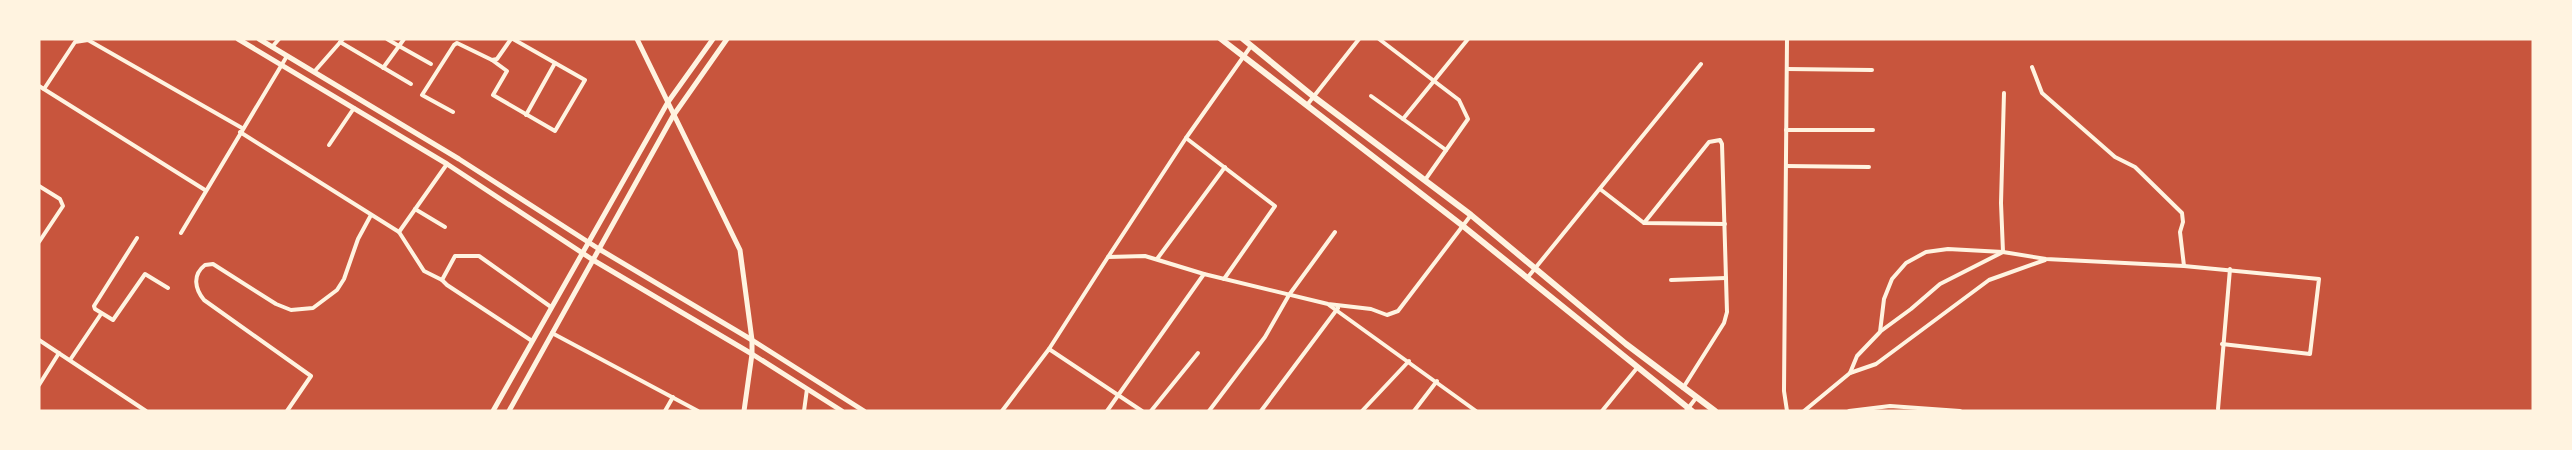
<svg xmlns="http://www.w3.org/2000/svg" width="2572" height="450" font-family="'Source Serif 4',serif">
  <rect width="100%" height="100%" fill="#c8553d"/>
  <g fill="none" stroke-linecap="round" stroke-linejoin="round">
    <g stroke="#fff3e0" stroke-width="4">
      <path d="M 404,39 L 399,46 L 431,64"/>
      <path d="M 1379,39 L 1459,100 L 1468,119 L 1425,180"/>
      <path d="M 340,42 L 411,84"/>
      <path d="M 272,47 L 279,39"/>
      <path d="M 492,60 L 507,71 L 493,95 L 555,131 L 585,80 L 513,39"/>
      <path d="M 2032,67 L 2042,93 L 2115,157 L 2135,167 L 2182,213 L 2183,222 L 2180,232 L 2184,266"/>
      <path d="M 383,68 L 399,46 L 387,39"/>
      <path d="M 1787,69 L 1872,70"/>
      <path d="M 314,72 L 343,39"/>
      <path d="M 39,86 L 205,190"/>
      <path d="M 44,89 L 75,42 L 88,40 L 242,128"/>
      <path d="M 1371,96 L 1446,150"/>
      <path d="M 1307,105 L 1359,39"/>
      <path d="M 453,112 L 422,95 L 454,45 L 457,43 L 492,60 L 497,59 L 511,39"/>
      <path d="M 526,115 L 555,63"/>
      <path d="M 1403,119 L 1468,39"/>
      <path d="M 1786,130 L 1873,130"/>
      <path d="M 240,132 L 399,232 L 447,164"/>
      <path d="M 1186,138 L 1275,206 L 1224,279"/>
      <path d="M 329,145 L 354,108"/>
      <path d="M 1786,166 L 1869,167"/>
      <path d="M 39,186 L 60,199 L 63,206 L 39,242"/>
      <path d="M 1600,189 L 1644,223 L 1725,224"/>
      <path d="M 415,209 L 445,227"/>
      <path d="M 1644,223 L 1709,142 L 1720,140 L 1722,144 L 1727,312 L 1724,323 L 1683,388"/>
      <path d="M 399,232 L 424,271 L 442,280 L 447,285 L 532,341"/>
      <path d="M 181,233 L 287,56"/>
      <path d="M 137,238 L 94,306 L 95,309 L 113,320 L 145,274 L 168,288"/>
      <path d="M 1108,257 L 1186,138 L 1251,46"/>
      <path d="M 1157,259 L 1225,167"/>
      <path d="M 1528,277 L 1701,64"/>
      <path d="M 442,280 L 455,256 L 479,256 L 551,307"/>
      <path d="M 1671,280 L 1726,278"/>
      <path d="M 1329,305 L 1476,411"/>
      <path d="M 1881,331 L 1911,309 L 1940,284 L 2003,252 L 2001,203 L 2004,93"/>
      <path d="M 552,333 L 698,411"/>
      <path d="M 39,340 L 146,411"/>
      <path d="M 1049,349 L 1108,257 L 1145,256 L 1204,274"/>
      <path d="M 70,360 L 101,314"/>
      <path d="M 1850,373 L 1876,364 L 1989,280 L 2045,260"/>
      <path d="M 39,385 L 59,353"/>
      <path d="M 2218,409 L 2230,269"/>
      <path d="M 287,411 L 311,376 L 204,300 C 195,289 192,275 205,265 L 213,264 L 276,304 L 291,310 L 313,308 L 337,290 L 344,279 L 358,239 L 371,215"/>
      <path d="M 665,411 L 673,397"/>
      <path d="M 804,411 L 807,389"/>
      <path d="M 1002,411 L 1049,349 L 1142,411"/>
      <path d="M 1107,411 L 1204,274 L 1328,304 L 1371,309 L 1387,315 L 1398,311 L 1471,215"/>
      <path d="M 1151,411 L 1198,353"/>
      <path d="M 1209,411 L 1265,337 L 1289,295 L 1335,232"/>
      <path d="M 1261,411 L 1338,308"/>
      <path d="M 1362,411 L 1409,361"/>
      <path d="M 1414,411 L 1437,381"/>
      <path d="M 1602,411 L 1637,368"/>
      <path d="M 1686,411 L 1696,398"/>
      <path d="M 1787,411 L 1784,391 L 1787,39"/>
      <path d="M 1804,411 L 1850,373 L 1857,356 L 1880,332 L 1884,299 L 1892,279 L 1906,263 L 1926,252 L 1948,249 L 2003,252 L 2046,259 L 2184,266 L 2319,279 L 2310,354 L 2222,344"/>
      <path d="M 1849,411 L 1890,406 L 1960,411"/>
    </g>
    <g stroke="#fff3e0" stroke-width="5">
      <path d="M 238,39 L 447,164 L 593,260 L 752,354 L 842,411"/>
      <path d="M 259,39 L 459,159 L 599,249 L 752,340 L 864,411"/>
      <path d="M 637,39 L 740,250 L 752,340 L 752,354 L 744,411"/>
      <path d="M 493,411 L 668,102 L 713,39"/>
      <path d="M 509,411 L 673,116 L 727,39"/>
    </g>
    <g stroke="#fff3e0" stroke-width="6">
      <path d="M 1221,39 L 1463,226 L 1692,411"/>
      <path d="M 1243,39 L 1314,97 L 1471,215 L 1626,344 L 1715,411"/>
    </g>
  </g>
  <rect width="2572" height="450" fill="none" stroke="#fff3e0" stroke-width="81"/>
</svg>
